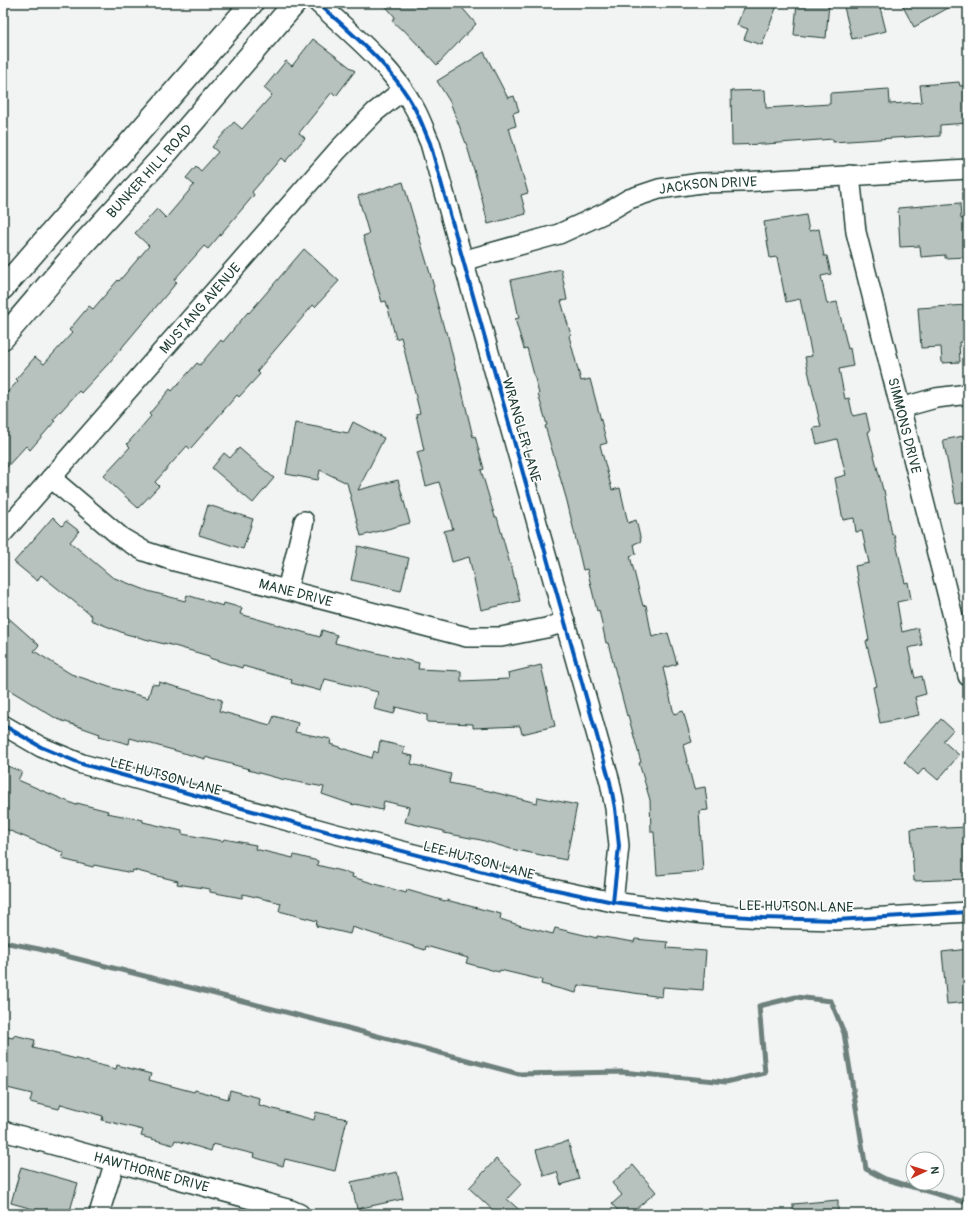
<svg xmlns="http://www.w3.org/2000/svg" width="971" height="1217" font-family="Pangolin,sans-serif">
  <rect width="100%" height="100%" fill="#f2f3f3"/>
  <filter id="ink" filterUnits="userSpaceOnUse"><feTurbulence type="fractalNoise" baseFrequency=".025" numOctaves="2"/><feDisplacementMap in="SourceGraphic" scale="8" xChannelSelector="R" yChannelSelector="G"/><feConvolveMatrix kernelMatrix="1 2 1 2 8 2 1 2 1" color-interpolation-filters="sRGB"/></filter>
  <g filter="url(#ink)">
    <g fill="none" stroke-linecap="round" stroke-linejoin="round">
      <path stroke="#6d807b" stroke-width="5" d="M 3,942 L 39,949 L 340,1026 L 519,1074 L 622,1072 L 726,1082 L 765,1073 L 759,1006 L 796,997 L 831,1001 L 844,1033 L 866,1169 L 885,1179 L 968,1203"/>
    </g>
    <g fill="#b7c1bd" stroke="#1f3d34">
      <path d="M 383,3 L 458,3 L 476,24 L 437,65 L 403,29 L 402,30 L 392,21 L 395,17 Z"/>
      <path d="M 745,3 L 778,3 L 762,45 L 744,39 L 748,29 L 737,25 Z"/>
      <path d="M 797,3 L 829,3 L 826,38 L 794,35 Z"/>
      <path d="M 843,3 L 879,3 L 886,31 L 852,39 Z"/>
      <path d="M 901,3 L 957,3 L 914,27 Z"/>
      <path d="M 313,39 L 355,71 L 336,96 L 332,92 L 299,133 L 305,138 L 285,162 L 281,158 L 252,192 L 254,195 L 208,249 L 204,246 L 174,280 L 177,282 L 108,364 L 81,393 L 79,391 L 53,420 L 55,421 L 30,450 L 26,446 L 3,471 L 3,397 L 18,381 L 16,379 L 35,357 L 44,364 L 72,333 L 69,330 L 89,306 L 93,309 L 118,280 L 119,281 L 149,246 L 135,233 L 157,209 L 166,218 L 194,185 L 186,178 L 196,166 L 201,171 L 218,152 L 212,147 L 234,122 L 242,129 L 272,95 L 264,88 L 286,61 L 292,66 Z"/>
      <path d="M 484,52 L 508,98 L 514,96 L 519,111 L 513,113 L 516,126 L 509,128 L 528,193 L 521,195 L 526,214 L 488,224 L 479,187 L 467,146 L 450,102 L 437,81 Z"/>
      <path d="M 959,82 L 960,86 L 968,85 L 968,123 L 940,125 L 940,136 L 924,137 L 924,136 L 833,142 L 833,139 L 766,144 L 732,145 L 731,91 L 765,90 L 766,108 L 830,104 L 830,93 L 889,89 L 890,104 L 922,102 L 920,85 Z"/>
      <path d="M 403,182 L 434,287 L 433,288 L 445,332 L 447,332 L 456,370 L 457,370 L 473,437 L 475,436 L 484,469 L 481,470 L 495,517 L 497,517 L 510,564 L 511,564 L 520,601 L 481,610 L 469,557 L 452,562 L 444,531 L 453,529 L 439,482 L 426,486 L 417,452 L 424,450 L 416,414 L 420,413 L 401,337 L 396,339 L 386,301 L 382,302 L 373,272 L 374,271 L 363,236 L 369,234 L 358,196 Z"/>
      <path d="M 960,203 L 961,219 L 968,218 L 968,257 L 945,258 L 945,255 L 921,257 L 920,246 L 900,247 L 898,208 Z"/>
      <path d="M 806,215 L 809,231 L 819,229 L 824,256 L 827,256 L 831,274 L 821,276 L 827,304 L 837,302 L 848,349 L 850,348 L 853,366 L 839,369 L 845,399 L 849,398 L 853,416 L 866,413 L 870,431 L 868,432 L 883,490 L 884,490 L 892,535 L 894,534 L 905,583 L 908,582 L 911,599 L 897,602 L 902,632 L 918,628 L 922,645 L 908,648 L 915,678 L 922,676 L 926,694 L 915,697 L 919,715 L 880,723 L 873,687 L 877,686 L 866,641 L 869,640 L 855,566 L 869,563 L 862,531 L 856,532 L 854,518 L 843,520 L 835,478 L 846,475 L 837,439 L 817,444 L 813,428 L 821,427 L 805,357 L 812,356 L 800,299 L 786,302 L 777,257 L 770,258 L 764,222 Z"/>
      <path d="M 304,249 L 339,281 L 315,307 L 313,305 L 286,337 L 257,371 L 260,374 L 239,397 L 237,395 L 190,449 L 187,446 L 155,482 L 159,486 L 138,508 L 103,476 L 130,447 L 127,444 L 151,416 L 149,414 L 170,389 L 172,391 L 197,363 L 200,365 L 221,340 L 223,342 L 248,312 L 249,313 Z"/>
      <path d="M 561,269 L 567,300 L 561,301 L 571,335 L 569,336 L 581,381 L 590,379 L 598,409 L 607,443 L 600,445 L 612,490 L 620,488 L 628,523 L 636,520 L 641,541 L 634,544 L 636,554 L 630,556 L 643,606 L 646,605 L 652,637 L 668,633 L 677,664 L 663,668 L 674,714 L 683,711 L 692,742 L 683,745 L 694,789 L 705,787 L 708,810 L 699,811 L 703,871 L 657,875 L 654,832 L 651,832 L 650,800 L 639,763 L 641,762 L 628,715 L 627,716 L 608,643 L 606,643 L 599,610 L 597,611 L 587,569 L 583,570 L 567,501 L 545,426 L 547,425 L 538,394 L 539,394 L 527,348 L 524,349 L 515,319 L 519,318 L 511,280 Z"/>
      <path d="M 968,305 L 968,342 L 959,342 L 960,362 L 942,363 L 941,347 L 921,348 L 918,308 Z"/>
      <path d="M 353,422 L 384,438 L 358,490 L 398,480 L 410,523 L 361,536 L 347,483 L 320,470 L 318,480 L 286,474 L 295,423 L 348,433 Z"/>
      <path d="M 968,435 L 968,501 L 956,503 L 943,440 Z"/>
      <path d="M 239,448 L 274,478 L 253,503 L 212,468 L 224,453 L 230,458 Z"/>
      <path d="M 208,505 L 253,519 L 243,549 L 199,535 Z"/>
      <path d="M 53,517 L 62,526 L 66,521 L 79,531 L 70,542 L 112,577 L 148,591 L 185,601 L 187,595 L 223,606 L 224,603 L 242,608 L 240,614 L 320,637 L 322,630 L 337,635 L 335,643 L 419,663 L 418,669 L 461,671 L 461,681 L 509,679 L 508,673 L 541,665 L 555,726 L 522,734 L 520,726 L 473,728 L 473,724 L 427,722 L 427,715 L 396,707 L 394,714 L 374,709 L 378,692 L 325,679 L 321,691 L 291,683 L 292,680 L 243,666 L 242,668 L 209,658 L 209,656 L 164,643 L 164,644 L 126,634 L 91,620 L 92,616 L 41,575 L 37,581 L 14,562 Z"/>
      <path d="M 358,546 L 409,558 L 401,591 L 351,580 Z"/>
      <path d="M 3,613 L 39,645 L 34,651 L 71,674 L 109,687 L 148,698 L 152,684 L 158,685 L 159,682 L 222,700 L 219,711 L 270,725 L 274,716 L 298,723 L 295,732 L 331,739 L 330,744 L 372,758 L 374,751 L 378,753 L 380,741 L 405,747 L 403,754 L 413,756 L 411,764 L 451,774 L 449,783 L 489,791 L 537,803 L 538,797 L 577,805 L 566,860 L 511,849 L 481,840 L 444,833 L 444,831 L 405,822 L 409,807 L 384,801 L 382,810 L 355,804 L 354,805 L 322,794 L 324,787 L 281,779 L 248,770 L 249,769 L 205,757 L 205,759 L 130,738 L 129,744 L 99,736 L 100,734 L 57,719 L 3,686 Z"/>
      <path d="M 941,719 L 953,730 L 943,741 L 959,755 L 938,780 L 924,768 L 918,775 L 904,762 Z"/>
      <path d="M 3,764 L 22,772 L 18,780 L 76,805 L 77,803 L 108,811 L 107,813 L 143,820 L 143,822 L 182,831 L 182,834 L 223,841 L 224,839 L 256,845 L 255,849 L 293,858 L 294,855 L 318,861 L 317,865 L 353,874 L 352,877 L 406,893 L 407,890 L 445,901 L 446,900 L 501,914 L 500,919 L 522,926 L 553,934 L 555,928 L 597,938 L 597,936 L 634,942 L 635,939 L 668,942 L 667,948 L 706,951 L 703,990 L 663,987 L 662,997 L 578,985 L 576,993 L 541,984 L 542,980 L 500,970 L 499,972 L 466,963 L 468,958 L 426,946 L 425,950 L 352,927 L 350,934 L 316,926 L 317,921 L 279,911 L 281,903 L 243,894 L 242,898 L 210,892 L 210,889 L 177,884 L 178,881 L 133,870 L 132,873 L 94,865 L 93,867 L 62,859 L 64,853 L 3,828 Z"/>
      <path d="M 946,827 L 946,828 L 968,827 L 968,879 L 914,881 L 911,829 Z"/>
      <path d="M 968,949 L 968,1002 L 947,1004 L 942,952 Z"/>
      <path d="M 14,1035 L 35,1040 L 33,1048 L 116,1069 L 117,1065 L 151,1074 L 149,1080 L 194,1092 L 195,1090 L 228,1099 L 230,1090 L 260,1098 L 259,1105 L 314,1120 L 316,1112 L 347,1119 L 335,1171 L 285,1159 L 283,1166 L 253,1157 L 254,1154 L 213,1144 L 211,1151 L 175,1140 L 173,1145 L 141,1136 L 143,1130 L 102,1120 L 103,1116 L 61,1104 L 59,1109 L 30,1102 L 32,1094 L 3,1087 L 3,1036 L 13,1038 Z"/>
      <path d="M 568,1141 L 579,1179 L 561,1185 L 557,1172 L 544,1176 L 536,1150 Z"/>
      <path d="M 496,1159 L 522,1183 L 507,1199 L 524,1214 L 497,1214 L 469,1188 Z"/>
      <path d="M 633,1165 L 656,1192 L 630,1214 L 621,1214 L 612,1204 L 622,1195 L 612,1183 Z"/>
      <path d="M 21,1167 L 78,1183 L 69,1214 L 51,1214 L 11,1203 Z"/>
      <path d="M 397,1172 L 403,1199 L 357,1209 L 351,1182 Z"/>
      <path d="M 838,1200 L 838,1214 L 793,1214 L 793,1204 Z"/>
    </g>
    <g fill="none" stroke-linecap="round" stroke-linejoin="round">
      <g stroke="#1f3d34" stroke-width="22">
        <g id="minor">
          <path d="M 318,3 C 353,35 393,67 415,109 C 421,120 425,132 430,143 L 610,782 L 615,808 L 619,846 L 613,902"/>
          <path id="s1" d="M 850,175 L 856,232 L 968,676"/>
          <path id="s2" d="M 462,261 L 559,234 L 607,212 L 629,199 L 659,189 L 701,183 L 741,182 L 968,169"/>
          <path d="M 900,408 L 936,398 L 968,394"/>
          <path id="s3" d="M 51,478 L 122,538 L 144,551 L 171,560 L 467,637 L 501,637 L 546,628 L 565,622"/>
          <path id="s4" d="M 3,533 L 338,150 L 375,112 L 403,90"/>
          <path d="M 287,590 L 304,521"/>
          <path d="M 3,725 L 41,747 L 82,764 L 336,834 L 538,886 L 613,902 L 704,914 L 763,918 L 836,920 L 968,912"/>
          <path id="s5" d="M 3,1131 L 291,1210 L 300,1214"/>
          <path d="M 99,1214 L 115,1161"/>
        </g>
      </g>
      <g stroke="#1f3d34" stroke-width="25">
        <g id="secondary">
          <path d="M 3,288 L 252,3"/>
          <path id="s6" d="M 3,338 L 84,243 L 168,151 L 295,3"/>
        </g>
      </g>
      <use href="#minor" stroke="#fff" stroke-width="19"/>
      <use href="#secondary" stroke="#fff" stroke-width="22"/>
      <g stroke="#fff" stroke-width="6">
        <g id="cycleway">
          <path d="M 318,3 C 353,35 393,67 415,109 C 421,120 425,132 430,143 L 610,782 L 615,808 L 619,846 L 613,902"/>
          <path d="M 3,725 L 41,747 L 82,764 L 336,834 L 538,886 L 613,902 L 704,914 L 763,918 L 836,920 L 968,912"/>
        </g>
      </g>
      <use href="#cycleway" stroke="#0057b8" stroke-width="4"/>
    </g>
  </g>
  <g text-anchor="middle" stroke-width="3" stroke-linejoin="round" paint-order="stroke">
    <g font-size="14" fill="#1f3d34" stroke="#fff">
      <text dy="5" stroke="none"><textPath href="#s6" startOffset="222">BUNKER HILL ROAD</textPath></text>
      <text dy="5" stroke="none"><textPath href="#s2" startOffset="260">JACKSON DRIVE</textPath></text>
      <text dy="5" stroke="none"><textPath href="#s4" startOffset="299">MUSTANG AVENUE</textPath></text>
      <text dy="5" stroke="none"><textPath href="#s1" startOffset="257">SIMMONS DRIVE</textPath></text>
      <text transform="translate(522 430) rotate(74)" y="5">WRANGLER LANE</text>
      <text dy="5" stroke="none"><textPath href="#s3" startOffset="276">MANE DRIVE</textPath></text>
      <text transform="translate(166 776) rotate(15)" y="5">LEE HUTSON LANE</text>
      <text transform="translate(479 860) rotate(15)" y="5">LEE HUTSON LANE</text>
      <text transform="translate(796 906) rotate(1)" y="5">LEE HUTSON LANE</text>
      <text dy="5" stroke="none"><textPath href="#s5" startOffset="154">HAWTHORNE DRIVE</textPath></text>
    </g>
  </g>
  <rect width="971" height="1217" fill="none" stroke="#fff" stroke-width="16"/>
  <rect x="8" y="8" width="955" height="1201" fill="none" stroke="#1f3d34" stroke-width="1.5" filter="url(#ink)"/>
  <g transform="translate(925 1171) rotate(86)"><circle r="19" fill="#ffffff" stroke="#a5b1ae"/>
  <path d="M0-3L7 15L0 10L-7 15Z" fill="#c8321e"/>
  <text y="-6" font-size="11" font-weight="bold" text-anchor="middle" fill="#1f3d34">N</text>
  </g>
</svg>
